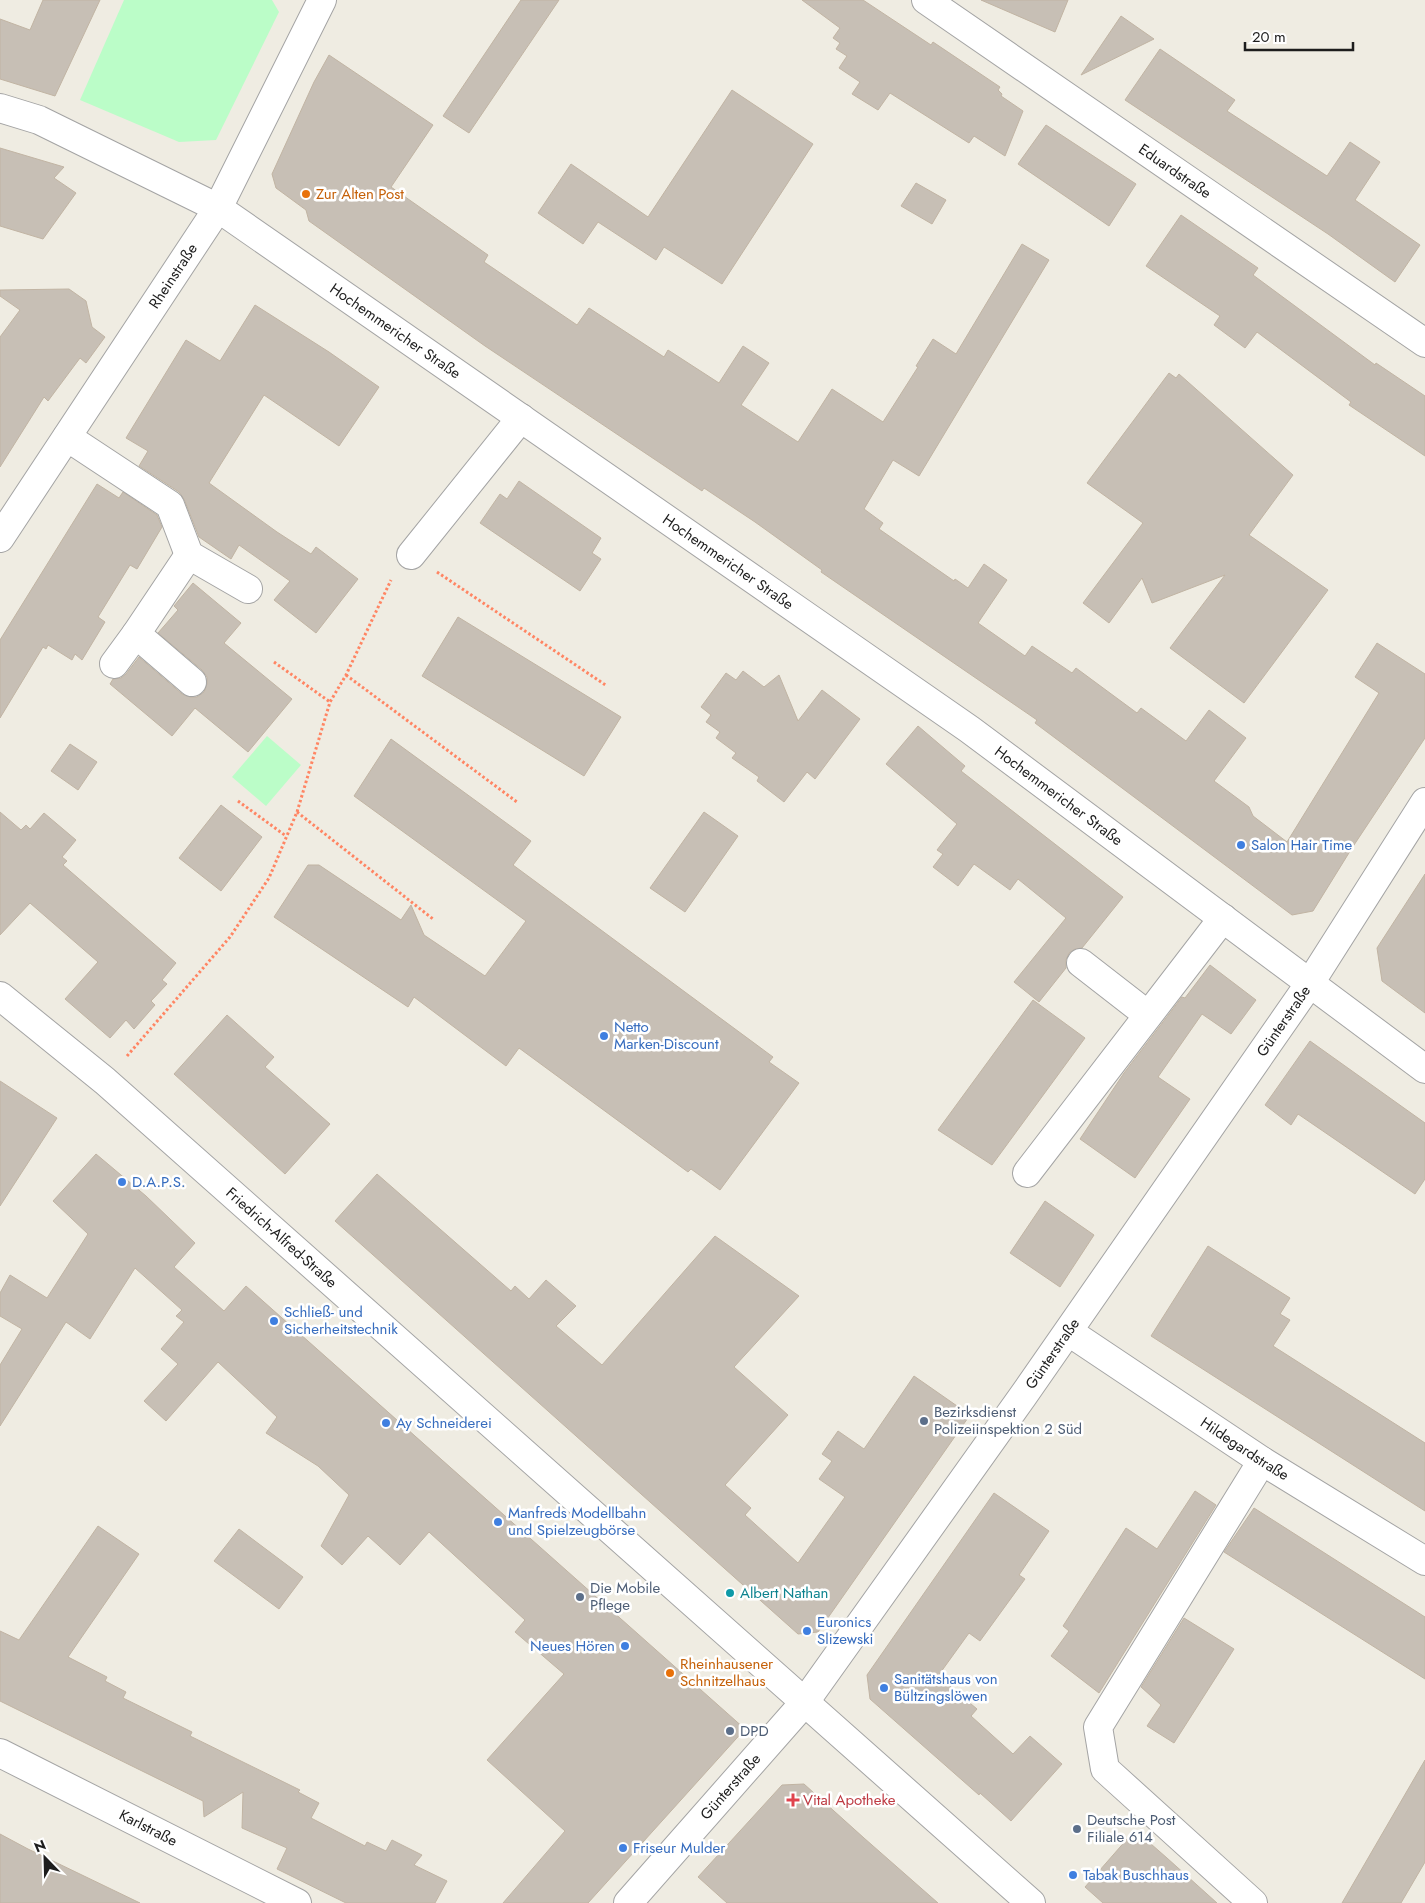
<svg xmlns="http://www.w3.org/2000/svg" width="1425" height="1903" font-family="Jost,sans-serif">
  <rect width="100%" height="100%" fill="#efece2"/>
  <g fill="#bbfdc8">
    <path d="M 124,0 L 272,0 L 279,12 L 216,140 L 179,142 L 80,100 Z"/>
    <path d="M 267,736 L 301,765 L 266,806 L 232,777 Z"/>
  </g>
  <g fill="#c7bfb5" stroke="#c1b4a3">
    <path d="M 43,0 L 100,0 L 55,96 L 0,79 L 0,19 L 30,30 Z"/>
    <path d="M 521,0 L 559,0 L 469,133 L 443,116 Z"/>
    <path d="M 802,0 L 863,0 L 931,45 L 933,42 L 1000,87 L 998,90 L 1002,94 L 1001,96 L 1023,111 L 1005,156 L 974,136 L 969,143 L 890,93 L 878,110 L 852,94 L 860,82 L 839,68 L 847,56 L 836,49 L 840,43 L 833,38 L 840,28 Z"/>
    <path d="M 981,0 L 1068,0 L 1055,32 Z"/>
    <path d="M 1121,16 L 1154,39 L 1081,75 Z"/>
    <path d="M 1160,49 L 1235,100 L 1227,111 L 1327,176 L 1350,142 L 1380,162 L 1355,200 L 1420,245 L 1395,282 L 1328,234 L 1125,100 Z"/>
    <path d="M 329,55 L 433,125 L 391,187 L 488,255 L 484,262 L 577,325 L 589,308 L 664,357 L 668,350 L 719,383 L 743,346 L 769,363 L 741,405 L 798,442 L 832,389 L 883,422 L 918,367 L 916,366 L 933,339 L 956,354 L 1022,244 L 1049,260 L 919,476 L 893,460 L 864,509 L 883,523 L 879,529 L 954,581 L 955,579 L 968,588 L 984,564 L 1007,580 L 978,623 L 1025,656 L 1032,646 L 1072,673 L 1076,668 L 1137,713 L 1141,708 L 1186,741 L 1209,710 L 1246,738 L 1214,781 L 1249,807 L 1253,816 L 1287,842 L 1379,693 L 1355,677 L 1377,643 L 1425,674 L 1425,738 L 1352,848 L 1313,911 L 1292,915 L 1035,723 L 1037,720 L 821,572 L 822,570 L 755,522 L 704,488 L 702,491 L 485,346 L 309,221 L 306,210 L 276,188 L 272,174 L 314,82 Z"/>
    <path d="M 732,90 L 813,144 L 722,284 L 664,247 L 656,260 L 598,222 L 583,244 L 538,213 L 571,164 L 648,217 Z"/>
    <path d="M 1046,125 L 1136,184 L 1109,226 L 1018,164 Z"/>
    <path d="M 0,148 L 64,167 L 54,178 L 76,193 L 43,239 L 0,226 Z"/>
    <path d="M 916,183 L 946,200 L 932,224 L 901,206 Z"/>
    <path d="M 1181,215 L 1258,268 L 1253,275 L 1318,323 L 1375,365 L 1376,363 L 1425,396 L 1425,456 L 1349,405 L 1351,402 L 1257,332 L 1245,348 L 1214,325 L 1220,316 L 1146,266 Z"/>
    <path d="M 69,289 L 86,301 L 92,327 L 105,337 L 86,363 L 80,358 L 48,401 L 44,397 L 0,467 L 0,337 L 20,310 L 0,296 L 0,290 Z"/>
    <path d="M 255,305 L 329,352 L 379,387 L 339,446 L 264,395 L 209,483 L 277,532 L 311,554 L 316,547 L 358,579 L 316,633 L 274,600 L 290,581 L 239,545 L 231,559 L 199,537 L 184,499 L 179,492 L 139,466 L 148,451 L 126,438 L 186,340 L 220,361 Z"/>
    <path d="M 1169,373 L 1176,378 L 1179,374 L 1293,475 L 1249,535 L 1328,590 L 1244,703 L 1170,648 L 1225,575 L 1152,603 L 1142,578 L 1109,623 L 1083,603 L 1143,523 L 1087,483 Z"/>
    <path d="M 519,481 L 601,538 L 592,553 L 601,559 L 580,591 L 480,523 L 500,494 L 507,499 Z"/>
    <path d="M 97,484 L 119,498 L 123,492 L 157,515 L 162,527 L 137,569 L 130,565 L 98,617 L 105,622 L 82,660 L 75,654 L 72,660 L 48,645 L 46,649 L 43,647 L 0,718 L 0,640 Z"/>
    <path d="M 193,583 L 241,623 L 224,643 L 292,699 L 248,752 L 195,708 L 172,736 L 110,684 L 113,679 L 121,678 L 126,674 L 139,657 L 182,694 L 190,697 L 197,697 L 204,692 L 207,684 L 207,677 L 202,670 L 158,633 L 178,610 L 174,606 Z"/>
    <path d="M 458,617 L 621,717 L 584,776 L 422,676 Z"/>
    <path d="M 743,671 L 764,687 L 779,675 L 798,721 L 822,690 L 860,719 L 815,779 L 807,772 L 784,802 L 757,781 L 759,777 L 732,758 L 736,753 L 716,738 L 720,732 L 706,722 L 711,715 L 701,707 L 726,673 L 736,680 Z"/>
    <path d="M 918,726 L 965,766 L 961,771 L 1123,897 L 1082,948 L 1075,949 L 1069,953 L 1066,960 L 1066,968 L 1039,1002 L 1014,982 L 1066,918 L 1018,879 L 1010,890 L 974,864 L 958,886 L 933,867 L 943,854 L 937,850 L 957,824 L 886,764 Z"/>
    <path d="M 391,739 L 531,841 L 513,865 L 773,1057 L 769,1062 L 799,1083 L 720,1190 L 691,1169 L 688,1172 L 519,1048 L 506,1066 L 414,997 L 408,1007 L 274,917 L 308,865 L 319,865 L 401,920 L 411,905 L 424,935 L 485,976 L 526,921 L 354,796 Z"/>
    <path d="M 70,744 L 97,762 L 78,790 L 51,771 Z"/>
    <path d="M 221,805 L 262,837 L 221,891 L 179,858 Z"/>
    <path d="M 0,812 L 21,830 L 26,825 L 30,829 L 44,813 L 76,840 L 62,857 L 67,861 L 63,865 L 176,963 L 162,980 L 167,984 L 151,1001 L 155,1005 L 134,1029 L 126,1020 L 110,1038 L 65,999 L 98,962 L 30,903 L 0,935 Z"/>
    <path d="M 704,812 L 738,836 L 685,912 L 650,888 Z"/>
    <path d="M 1425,874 L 1425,1013 L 1382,981 L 1377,948 Z"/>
    <path d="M 1210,965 L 1256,1000 L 1231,1034 L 1202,1014 L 1158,1077 L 1190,1099 L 1135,1178 L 1080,1139 L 1124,1073 L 1182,997 L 1185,998 Z"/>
    <path d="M 1033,1000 L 1085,1038 L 992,1165 L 938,1130 Z"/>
    <path d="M 227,1015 L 274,1057 L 265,1067 L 330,1124 L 285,1174 L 174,1074 Z"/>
    <path d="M 1310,1041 L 1425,1123 L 1425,1179 L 1415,1194 L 1298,1114 L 1291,1125 L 1265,1105 Z"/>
    <path d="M 0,1081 L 57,1118 L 0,1206 Z"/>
    <path d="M 96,1154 L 146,1196 L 195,1243 L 174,1267 L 224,1311 L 246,1286 L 745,1729 L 588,1903 L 503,1903 L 565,1831 L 487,1760 L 564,1674 L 515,1632 L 525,1620 L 429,1532 L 400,1565 L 368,1536 L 342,1565 L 321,1546 L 349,1495 L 318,1466 L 266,1433 L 277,1417 L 218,1362 L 166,1421 L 144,1401 L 178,1364 L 161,1349 L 184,1322 L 176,1316 L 182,1310 L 135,1268 L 90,1339 L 66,1322 L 0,1426 L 0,1365 L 22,1329 L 0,1316 L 0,1293 L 10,1275 L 47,1298 L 88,1234 L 53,1201 Z"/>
    <path d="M 377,1174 L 511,1291 L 515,1286 L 529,1299 L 546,1280 L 576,1306 L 556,1326 L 602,1365 L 715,1236 L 799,1296 L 734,1367 L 788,1415 L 725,1485 L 751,1508 L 745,1515 L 798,1563 L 845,1497 L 819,1479 L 832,1461 L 822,1454 L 838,1431 L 864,1449 L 914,1376 L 970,1415 L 818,1632 L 798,1634 L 335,1221 Z"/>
    <path d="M 1045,1201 L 1094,1235 L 1060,1287 L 1010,1253 Z"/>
    <path d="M 1208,1246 L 1290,1298 L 1280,1314 L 1290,1320 L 1273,1346 L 1425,1443 L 1425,1511 L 1151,1336 Z"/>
    <path d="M 1195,1491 L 1216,1505 L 1099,1693 L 1051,1656 L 1069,1631 L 1063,1626 L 1126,1528 L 1157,1549 Z"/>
    <path d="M 994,1493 L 1049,1531 L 1019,1575 L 1025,1579 L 980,1641 L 969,1633 L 938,1676 L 977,1709 L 971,1716 L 1013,1754 L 1030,1736 L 1062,1764 L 1011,1821 L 980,1793 L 979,1795 L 870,1699 L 867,1675 Z"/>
    <path d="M 1254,1508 L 1425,1617 L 1425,1679 L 1224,1552 Z"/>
    <path d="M 98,1526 L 139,1554 L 68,1657 L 107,1677 L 105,1681 L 126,1692 L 123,1698 L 192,1732 L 190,1736 L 300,1790 L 298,1792 L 319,1803 L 311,1818 L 365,1846 L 367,1842 L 386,1851 L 392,1840 L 422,1855 L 414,1865 L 447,1881 L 435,1903 L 346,1903 L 277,1869 L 287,1848 L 242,1828 L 243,1792 L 204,1817 L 203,1801 L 0,1701 L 0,1631 L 19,1640 Z"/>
    <path d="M 239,1529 L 303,1577 L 279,1609 L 214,1561 Z"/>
    <path d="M 1184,1618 L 1234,1649 L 1174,1743 L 1147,1726 L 1161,1705 L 1141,1687 Z"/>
    <path d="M 1425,1760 L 1425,1862 L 1401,1903 L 1342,1903 Z"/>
    <path d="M 804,1784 L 864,1838 L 938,1903 L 727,1903 L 698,1877 L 782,1785 Z"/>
    <path d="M 1135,1830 L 1167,1858 L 1217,1903 L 1103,1903 L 1085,1887 Z"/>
    <path d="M 0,1834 L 28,1849 L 140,1903 L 0,1903 Z"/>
  </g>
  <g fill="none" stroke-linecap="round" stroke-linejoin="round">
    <g stroke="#a4a4a4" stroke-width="30">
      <g id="minor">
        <path id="s1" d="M 926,0 L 1425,343"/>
        <path id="s2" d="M 0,108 L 39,120 L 218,208 L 969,729 L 1425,1069"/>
        <path d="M 67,437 L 170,505 L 189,555 L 248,589"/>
        <path id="s3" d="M 0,538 L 218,208 L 322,0"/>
        <path d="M 189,555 L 136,634 L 192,682"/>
        <path d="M 411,555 L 521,418"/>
        <path d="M 114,664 L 136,634"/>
        <path d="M 1081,963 L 1148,1015"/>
        <path id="s4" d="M 0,996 L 105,1081 L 1031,1903"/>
        <path d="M 1027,1173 L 1223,918"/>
        <path id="s5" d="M 1069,1332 L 1262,1461 L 1425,1561"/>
        <path id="s6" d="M 0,1753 L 297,1903"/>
        <path id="s7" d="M 628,1903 L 804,1703 L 1023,1396 L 1310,983 L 1425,802"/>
        <path d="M 1253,1903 L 1105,1769 L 1098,1727 L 1262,1461"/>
      </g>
    </g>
    <g stroke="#ff8563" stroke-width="3" stroke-dasharray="2.5 2.5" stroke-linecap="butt">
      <path d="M 437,572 L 607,686"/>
      <path d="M 274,662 L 330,702"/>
      <path d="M 346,675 L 517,802"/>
      <path d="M 238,801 L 286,836"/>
      <path d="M 297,812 L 433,919"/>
      <path d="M 127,1056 L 230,937 L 269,878 L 297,812 L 330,702 L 346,675 L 391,580"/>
    </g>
    <use href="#minor" stroke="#fff" stroke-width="28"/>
  </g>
  <g fill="#e8710a" stroke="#fff" stroke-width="2">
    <circle cx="306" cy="194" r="5"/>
    <circle cx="670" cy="1673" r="5"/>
  </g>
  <g fill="#3f7fe0" stroke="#fff" stroke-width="2">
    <circle cx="1241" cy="845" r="5"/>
    <circle cx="604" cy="1036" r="5"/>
    <circle cx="122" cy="1182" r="5"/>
    <circle cx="274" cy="1321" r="5"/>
    <circle cx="386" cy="1423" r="5"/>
    <circle cx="498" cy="1522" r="5"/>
    <circle cx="807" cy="1631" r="5"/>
    <circle cx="625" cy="1646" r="5"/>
    <circle cx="884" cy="1688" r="5"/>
    <circle cx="623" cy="1848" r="5"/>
    <circle cx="1073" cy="1875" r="5"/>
  </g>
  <g fill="#5c6f8a" stroke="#fff" stroke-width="2">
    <circle cx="924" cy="1421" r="5"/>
    <circle cx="580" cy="1597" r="5"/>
    <circle cx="730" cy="1731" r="5"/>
    <circle cx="1077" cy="1829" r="5"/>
  </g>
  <circle fill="#0f9aa8" stroke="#fff" stroke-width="2" cx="730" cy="1593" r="5"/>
  <path fill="#e0444e" stroke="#fff" stroke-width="2" d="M790.5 1792.5h5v5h5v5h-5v5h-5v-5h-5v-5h5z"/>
  <g text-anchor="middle" stroke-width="5" stroke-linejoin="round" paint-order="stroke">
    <g font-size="15" fill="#1d1d1d" stroke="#fff">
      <text dy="5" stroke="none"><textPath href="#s1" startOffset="302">Eduardstraße</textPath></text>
      <text dy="5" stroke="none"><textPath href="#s3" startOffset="314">Rheinstraße</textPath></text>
      <text dy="5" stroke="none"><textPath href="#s2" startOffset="456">Hochemmericher Straße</textPath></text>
      <text dy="5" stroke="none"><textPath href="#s2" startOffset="861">Hochemmericher Straße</textPath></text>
      <text dy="5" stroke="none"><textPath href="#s2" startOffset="1266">Hochemmericher Straße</textPath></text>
      <text dy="5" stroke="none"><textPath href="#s7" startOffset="1100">Günterstraße</textPath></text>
      <text dy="5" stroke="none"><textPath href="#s4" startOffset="371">Friedrich-Alfred-Straße</textPath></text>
      <text dy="5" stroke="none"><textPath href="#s7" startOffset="695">Günterstraße</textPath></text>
      <text dy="5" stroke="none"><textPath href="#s5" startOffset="211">Hildegardstraße</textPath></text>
      <text dy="5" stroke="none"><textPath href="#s7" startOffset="155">Günterstraße</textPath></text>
      <text dy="5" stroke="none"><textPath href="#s6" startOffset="166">Karlstraße</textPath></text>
    </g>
    <g font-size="15" fill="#c56008" stroke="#fff" text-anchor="start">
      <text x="316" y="199">Zur Alten Post</text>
      <text x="680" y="1669">Rheinhausener<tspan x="680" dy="17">Schnitzelhaus</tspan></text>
    </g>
    <g font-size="15" fill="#366cbe" stroke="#fff" text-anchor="start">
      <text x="1251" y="850">Salon Hair Time</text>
      <text x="614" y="1032">Netto<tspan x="614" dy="17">Marken-Discount</tspan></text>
      <text x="132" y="1187">D.A.P.S.</text>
      <text x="284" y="1317">Schließ- und<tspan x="284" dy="17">Sicherheitstechnik</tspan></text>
      <text x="396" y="1428">Ay Schneiderei</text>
      <text x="508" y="1518">Manfreds Modellbahn<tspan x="508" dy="17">und Spielzeugbörse</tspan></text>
      <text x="817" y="1627">Euronics<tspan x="817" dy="17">Slizewski</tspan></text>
      <text x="615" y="1651" text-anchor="end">Neues Hören</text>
      <text x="894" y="1684">Sanitätshaus von<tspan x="894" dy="17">Bültzingslöwen</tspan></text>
      <text x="633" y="1853">Friseur Mulder</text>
      <text x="1083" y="1880">Tabak Buschhaus</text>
    </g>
    <g font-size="15" fill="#4e5e75" stroke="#fff" text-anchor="start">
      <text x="934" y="1417">Bezirksdienst<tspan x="934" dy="17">Polizeiinspektion 2 Süd</tspan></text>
      <text x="590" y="1593">Die Mobile<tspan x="590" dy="17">Pflege</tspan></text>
      <text x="740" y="1736">DPD</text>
      <text x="1087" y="1825">Deutsche Post<tspan x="1087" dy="17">Filiale 614</tspan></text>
    </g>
    <g font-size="15" fill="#0d838f" stroke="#fff" text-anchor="start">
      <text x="740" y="1598">Albert Nathan</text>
    </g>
    <g font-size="15" fill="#be3a42" stroke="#fff" text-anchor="start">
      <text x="803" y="1805">Vital Apotheke</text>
    </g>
  </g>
  <g transform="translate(45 1858) rotate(337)" stroke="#ffffff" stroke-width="4" paint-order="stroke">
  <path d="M0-4L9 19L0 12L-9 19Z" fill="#1d1d1d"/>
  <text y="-8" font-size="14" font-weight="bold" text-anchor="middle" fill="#1d1d1d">N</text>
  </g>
  <path d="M1245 42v8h108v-8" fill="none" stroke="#1d1d1d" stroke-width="2.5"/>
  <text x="1252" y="42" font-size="15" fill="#1d1d1d" stroke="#ffffff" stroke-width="4" paint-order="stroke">20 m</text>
</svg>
